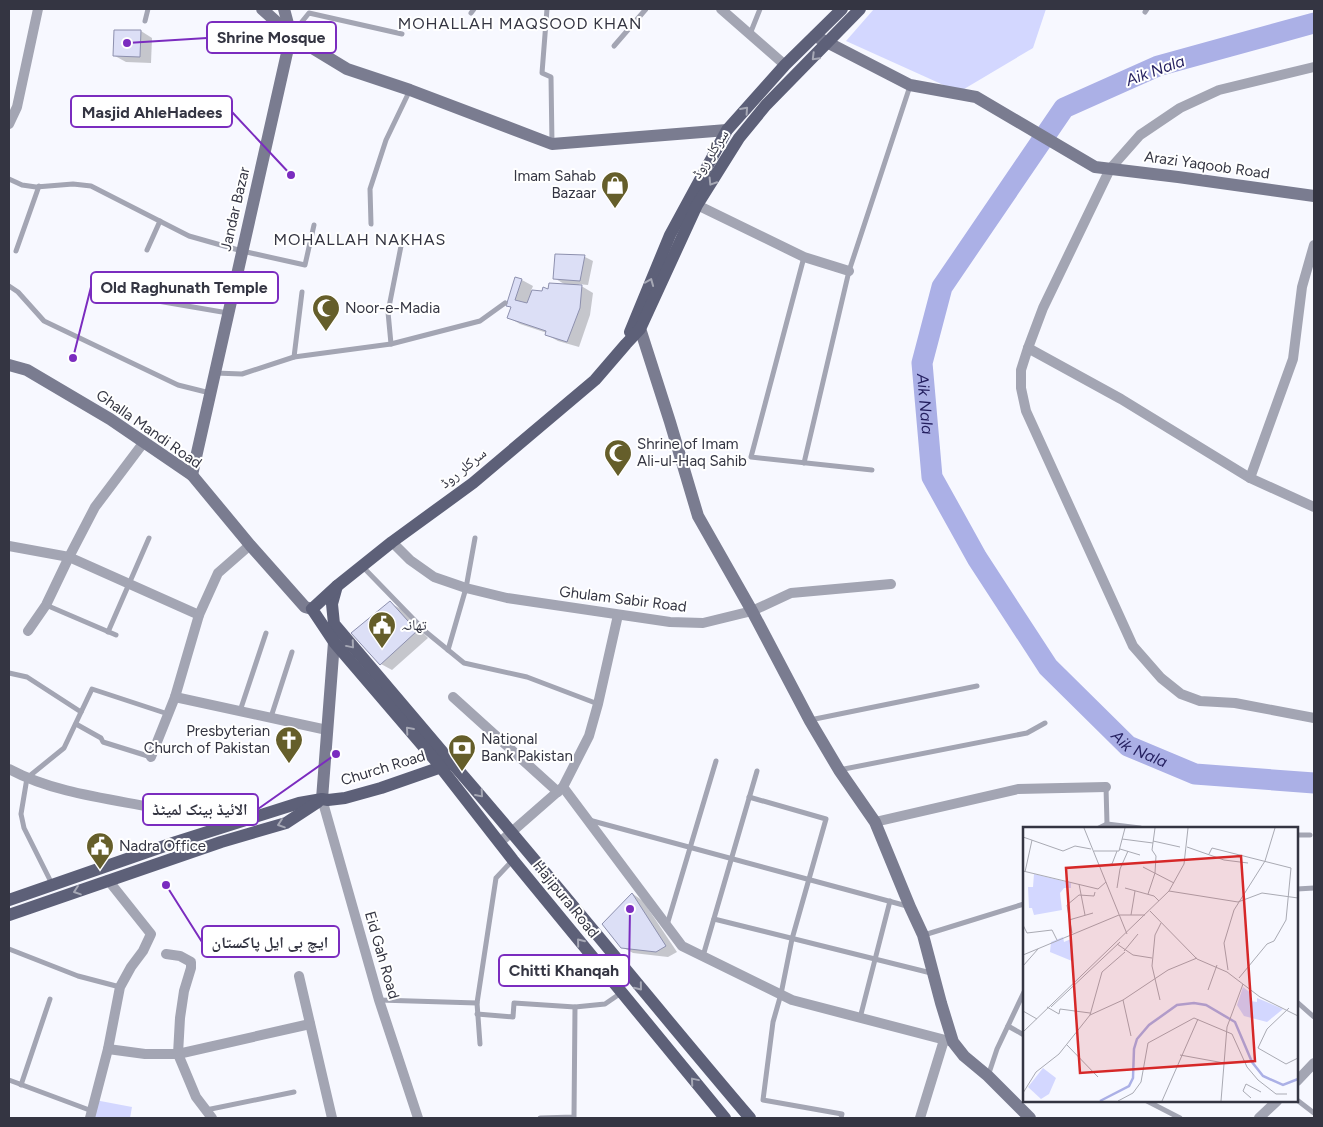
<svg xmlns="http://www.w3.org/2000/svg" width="1323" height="1127" font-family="Figtree,'Noto Naskh Arabic',sans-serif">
  <rect width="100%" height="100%" fill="#f7f8ff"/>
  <g fill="#d3d7ff">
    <path d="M 874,9 L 1046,9 L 1033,48 L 959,92 L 846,41 Z"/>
    <path d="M 95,1100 L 132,1107 L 130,1118 L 90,1118 Z"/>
  </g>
  <g fill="#0003">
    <path d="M 141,31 L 152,38 L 151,63 L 126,62 L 115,56 L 115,32 Z"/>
    <path d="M 556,256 L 585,257 L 593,261 L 588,285 L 578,284 L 593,293 L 590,315 L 579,347 L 558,341 L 547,335 L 547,333 L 520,324 L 509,318 L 512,308 L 507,305 L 516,278 L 522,280 L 533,286 L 531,291 L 543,293 L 566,285 L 554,278 Z"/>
    <path d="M 390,603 L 401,609 L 428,638 L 392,670 L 381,664 Z"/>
    <path d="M 633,894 L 643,901 L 677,952 L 668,957 L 633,953 L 622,947 Z"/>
  </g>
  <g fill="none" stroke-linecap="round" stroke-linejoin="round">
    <path stroke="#abb0e6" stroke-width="21" id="s1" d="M 1314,23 L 1158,66 L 1064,108 L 942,287 L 922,363 L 932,477 L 977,558 L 1048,667 L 1128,746 L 1195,774 L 1314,783"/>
  </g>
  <g fill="#dcdff6" stroke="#8d90ae">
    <path d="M 114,30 L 141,30 L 140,57 L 113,56 Z"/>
    <path d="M 555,254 L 585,255 L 580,281 L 553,279 Z"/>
    <path d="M 515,277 L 522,279 L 515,300 L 527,303 L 532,290 L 542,291 L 543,287 L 548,289 L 549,283 L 582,285 L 580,308 L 567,342 L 545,335 L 546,331 L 507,318 L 511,307 L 506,306 Z"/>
    <path d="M 390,601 L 417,631 L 380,665 L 351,633 Z"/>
    <path d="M 632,893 L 666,946 L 656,952 L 621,948 L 602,924 Z"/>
  </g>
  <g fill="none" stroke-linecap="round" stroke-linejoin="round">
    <g stroke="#a3a5b3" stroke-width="5">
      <path d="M 547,9 L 542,73 L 551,77 L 552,144"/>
      <path d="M 1145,12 L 1147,9"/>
      <path d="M 471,13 L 474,9"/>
      <path d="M 145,21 L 148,9"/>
      <path d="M 292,34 L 309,13 L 402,34"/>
      <path d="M 750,34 L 760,9"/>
      <path d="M 614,46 L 646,9"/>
      <path d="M 9,179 L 22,185 L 36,187 L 73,184 L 91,186 L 189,236 L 242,251 L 305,265 L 314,225"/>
      <path d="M 371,224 L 370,189 L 386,140 L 410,90"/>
      <path d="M 147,250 L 160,221"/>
      <path d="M 16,251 L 39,186"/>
      <path d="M 804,257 L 751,457 L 872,470"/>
      <path d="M 9,286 L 18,292 L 44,321 L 178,385 L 210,393"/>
      <path d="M 146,299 L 228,313"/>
      <path d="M 391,344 L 388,312 L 402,241"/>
      <path d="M 294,357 L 302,292"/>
      <path d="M 215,373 L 242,374 L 294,357 L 391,344 L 480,321 L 505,303"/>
      <path d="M 804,463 L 849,271 L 910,86"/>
      <path d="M 362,566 L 426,632 L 464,663 L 527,677 L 598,704"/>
      <path d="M 46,605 L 116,635"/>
      <path d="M 108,632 L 149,538"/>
      <path d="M 448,650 L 466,588 L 475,538"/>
      <path d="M 9,673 L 27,677 L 81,712"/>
      <path d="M 240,711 L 266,633"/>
      <path d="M 271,717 L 292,652"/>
      <path d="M 810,720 L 977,686"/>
      <path d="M 76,724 L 101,738 L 103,742 L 151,757"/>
      <path d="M 839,770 L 1027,733 L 1045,723"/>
      <path d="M 1106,787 L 1107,824"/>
      <path d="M 749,797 L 826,819 L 792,939 L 781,994 L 773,1022 L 763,1100 L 842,1114 L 841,1118"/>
      <path d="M 589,820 L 907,906"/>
      <path d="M 1099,828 L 1107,824 L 1140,828"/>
      <path d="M 1297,835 L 1310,835"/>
      <path d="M 52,884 L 24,828 L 21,814 L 27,778 L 64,748 L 92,689 L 168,714"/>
      <path d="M 1297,889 L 1314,888"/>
      <path d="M 714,919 L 931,973"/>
      <path d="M 667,925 L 716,761"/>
      <path d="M 924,935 L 1024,904"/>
      <path d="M 9,949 L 78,976 L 120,987"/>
      <path d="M 703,956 L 757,771"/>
      <path d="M 379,1000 L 477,1003"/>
      <path d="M 1297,1002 L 1314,1017"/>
      <path d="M 477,1014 L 513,1017 L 514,1003 L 575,1007 L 605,1004 L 621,993"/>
      <path d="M 860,1018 L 890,901"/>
      <path d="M 1008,1026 L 1024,1035"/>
      <path d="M 480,1044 L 477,1003 L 496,878 L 513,860"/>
      <path d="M 988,1076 L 997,1049 L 1024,992"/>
      <path d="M 9,1080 L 92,1111"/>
      <path d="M 21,1085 L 50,999"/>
      <path d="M 1297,1100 L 1314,1113"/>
      <path d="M 1147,1101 L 1180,1118"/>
      <path d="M 206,1110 L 294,1092"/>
      <path d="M 540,1118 L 574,1117 L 575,1007"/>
    </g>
    <g stroke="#a3a5b3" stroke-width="10">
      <path d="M 721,9 L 785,65"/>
      <path d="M 1314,67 L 1219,90 L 1180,108 L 1140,135 L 1110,169 L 1043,308 L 1028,348 L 1021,370 L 1021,388 L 1026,411 L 1133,646 L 1161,678 L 1181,694 L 1200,701 L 1235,703 L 1314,718"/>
      <path d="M 9,124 L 17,107 L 38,9"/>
      <path d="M 691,202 L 804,257 L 849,271"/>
      <path d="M 1028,348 L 1121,399 L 1250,478 L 1314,507"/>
      <path d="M 1250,478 L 1293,359 L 1302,287 L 1314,245"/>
      <path d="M 392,542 L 410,560 L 434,577 L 466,588 L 507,598 L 670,622 L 703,623 L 752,611 L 791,593 L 891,584"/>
      <path d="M 9,546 L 69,557 L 199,615"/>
      <path d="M 28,631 L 46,605 L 69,557 L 95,507 L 144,442"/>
      <path d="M 175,697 L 327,730"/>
      <path d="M 453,697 L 558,792"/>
      <path d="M 151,757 L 175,697 L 199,615 L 218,573 L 250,545"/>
      <path d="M 9,769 C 52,792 103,798 151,807"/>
      <path d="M 563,787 L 682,946 L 792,1000 L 953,1042"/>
      <path d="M 322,799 L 379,1000 L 418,1118"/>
      <path d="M 875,822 L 1018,789 L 1106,787"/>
      <path d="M 499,843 L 563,787 L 589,736 L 598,704 L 618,615"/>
      <path d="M 166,954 L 180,956 L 191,962 L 191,968 L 184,991 L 180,1018 L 178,1054 L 196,1097 L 212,1118"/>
      <path d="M 299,976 L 332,1118"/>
      <path d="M 108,1049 L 145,1054 L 178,1054 L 310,1024"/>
      <path d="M 1297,1081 L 1314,1063"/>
      <path d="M 90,1118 L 108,1049 L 120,987 L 131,967 L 143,951 L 151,934 L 108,880"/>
      <path d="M 920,1118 L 944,1040"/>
      <path d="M 1259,1118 L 1277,1101"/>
    </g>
    <g stroke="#7a7c90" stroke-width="12">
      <path d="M 262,9 L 291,35 L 347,69 L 410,90 L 552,144 L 727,130"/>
      <path d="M 815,36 L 910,85 L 976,97 L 1095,167 L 1178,177 L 1314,196"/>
      <path d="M 637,319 L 670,422 L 698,516 L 752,611 L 810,721 L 839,770 L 875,822 L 910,907 L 923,935 L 941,1003 L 953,1042 L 964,1056 L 988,1076 L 1030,1118"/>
      <path d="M 9,365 L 27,370 L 110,419 L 192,475 L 250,545 L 305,607 L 312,609"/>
      <path d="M 192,475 L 291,35 L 284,9"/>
      <path d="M 322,799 L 334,642"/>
    </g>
    <g stroke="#5d6078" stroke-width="12">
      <path d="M 630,332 L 670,235 L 727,130 L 785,65 L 842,9"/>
      <path d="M 337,586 L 332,604 L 334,624 L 451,762 L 453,764 C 554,880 650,1001 750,1118"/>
      <path d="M 9,900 L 176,842 L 299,803 L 322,799 L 328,800 L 345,798 L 381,788 L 447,765"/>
      <path d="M 9,915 L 221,842 L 286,823 L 318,802"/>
      <path d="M 725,1118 L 513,860 L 435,760 L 334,642 L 312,609 L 337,586 L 392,542 L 473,483 L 595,380 L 626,344 L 640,329 L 697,205 L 739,138 L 766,105 L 860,9"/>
    </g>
  </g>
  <defs><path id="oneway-chevron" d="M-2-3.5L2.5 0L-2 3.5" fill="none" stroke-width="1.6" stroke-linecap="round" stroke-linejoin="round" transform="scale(1.25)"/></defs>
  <g stroke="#a6a8b5">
    <use href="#oneway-chevron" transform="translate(815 57) rotate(135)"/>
    <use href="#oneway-chevron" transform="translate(745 110) rotate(-48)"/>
    <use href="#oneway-chevron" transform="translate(712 182) rotate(122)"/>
    <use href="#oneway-chevron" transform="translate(650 282) rotate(-68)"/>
    <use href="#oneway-chevron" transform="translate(351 645) rotate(50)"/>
    <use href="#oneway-chevron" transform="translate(409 730) rotate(-131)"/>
    <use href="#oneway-chevron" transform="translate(480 794) rotate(49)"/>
    <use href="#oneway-chevron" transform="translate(281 824) rotate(161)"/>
    <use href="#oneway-chevron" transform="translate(77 891) rotate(161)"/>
    <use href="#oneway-chevron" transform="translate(580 942) rotate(-129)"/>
    <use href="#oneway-chevron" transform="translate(639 987) rotate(51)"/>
    <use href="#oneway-chevron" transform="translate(694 1081) rotate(-130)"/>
  </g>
  <defs>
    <g id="shop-pin" transform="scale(1.4375)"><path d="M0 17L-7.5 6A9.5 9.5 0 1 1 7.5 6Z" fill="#655e2a" stroke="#fff"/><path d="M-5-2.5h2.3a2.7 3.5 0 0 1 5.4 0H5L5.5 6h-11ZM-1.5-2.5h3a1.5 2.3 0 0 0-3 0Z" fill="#fff"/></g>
    <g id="mosque-pin" transform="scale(1.4375)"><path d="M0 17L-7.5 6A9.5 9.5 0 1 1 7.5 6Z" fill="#655e2a" stroke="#fff"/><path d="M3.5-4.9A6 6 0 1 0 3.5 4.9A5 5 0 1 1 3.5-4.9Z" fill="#fff"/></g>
    <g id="civic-pin" transform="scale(1.4375)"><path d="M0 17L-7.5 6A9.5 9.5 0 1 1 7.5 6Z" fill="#655e2a" stroke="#fff"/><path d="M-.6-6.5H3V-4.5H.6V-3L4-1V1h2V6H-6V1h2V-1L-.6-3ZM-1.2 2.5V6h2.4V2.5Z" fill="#fff"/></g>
    <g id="church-pin" transform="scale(1.4375)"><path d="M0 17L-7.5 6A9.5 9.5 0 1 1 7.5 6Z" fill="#655e2a" stroke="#fff"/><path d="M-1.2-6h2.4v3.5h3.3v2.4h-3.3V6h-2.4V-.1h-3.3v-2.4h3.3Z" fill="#fff"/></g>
    <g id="bank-pin" transform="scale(1.4375)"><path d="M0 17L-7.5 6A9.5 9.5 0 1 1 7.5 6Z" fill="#655e2a" stroke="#fff"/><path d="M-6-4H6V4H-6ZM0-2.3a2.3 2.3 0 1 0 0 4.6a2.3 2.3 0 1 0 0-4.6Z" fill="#fff"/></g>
  </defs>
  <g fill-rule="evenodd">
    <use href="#shop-pin" x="615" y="185"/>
    <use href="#mosque-pin" x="326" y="308"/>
    <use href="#mosque-pin" x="618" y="453"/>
    <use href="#civic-pin" x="382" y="625"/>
    <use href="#church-pin" x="289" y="740"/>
    <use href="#bank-pin" x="462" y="748"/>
    <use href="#civic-pin" x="100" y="846"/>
  </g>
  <g text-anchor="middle" stroke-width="4" stroke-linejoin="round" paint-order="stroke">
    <g font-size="15" fill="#343542" stroke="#fff">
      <text transform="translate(710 154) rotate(-57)" y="5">سرکلر روڈ</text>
      <text transform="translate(1207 165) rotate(8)" y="5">Arazi Yaqoob Road</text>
      <text transform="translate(235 209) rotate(-77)" y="5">Jandar Bazar</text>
      <text transform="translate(149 429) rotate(35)" y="5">Ghalla Mandi Road</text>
      <text transform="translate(463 468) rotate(-39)" y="5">سرکلر روڈ</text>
      <text transform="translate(623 599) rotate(7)" y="5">Ghulam Sabir Road</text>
      <text transform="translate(383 768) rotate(-17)" y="5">Church Road</text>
      <text transform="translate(566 899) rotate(51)" y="5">Hajipura Road</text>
      <text transform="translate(382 955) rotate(74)" y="5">Eid Gah Road</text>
    </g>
    <g font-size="15" fill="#343542" stroke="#fff" text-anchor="start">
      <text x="596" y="181" text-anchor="end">Imam Sahab<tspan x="596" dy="17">Bazaar</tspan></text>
      <text x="345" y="313">Noor-e-Madia</text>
      <text x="637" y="449">Shrine of Imam<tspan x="637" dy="17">Ali-ul-Haq Sahib</tspan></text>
      <text x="401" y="630">تھانہ</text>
      <text x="270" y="736" text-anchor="end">Presbyterian<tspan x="270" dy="17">Church of Pakistan</tspan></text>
      <text x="481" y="744">National<tspan x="481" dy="17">Bank Pakistan</tspan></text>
      <text x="119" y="851">Nadra Office</text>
    </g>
    <g font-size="16" letter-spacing="1" fill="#343542" stroke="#fff">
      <text x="520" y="29">MOHALLAH MAQSOOD KHAN</text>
      <text x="360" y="245">MOHALLAH NAKHAS</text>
    </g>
    <g font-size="16" font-style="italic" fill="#241f5f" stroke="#fff">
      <text transform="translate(1155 70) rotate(-20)" y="6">Aik Nala</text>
      <text dy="6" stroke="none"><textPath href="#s1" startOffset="601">Aik Nala</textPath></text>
      <text dy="6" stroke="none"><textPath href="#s1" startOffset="1021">Aik Nala</textPath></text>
    </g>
  </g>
  <g transform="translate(1023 827)">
    <rect width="275" height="275" fill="#f7f8ff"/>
    <path d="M 11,47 L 48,56 L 48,61 L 41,61 L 37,66 L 39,83 L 11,88 L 9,81 L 6,81 L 5,60 L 10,60 ZM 40,110 L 41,115 L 48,112 L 49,134 L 27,125 L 28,115 ZM 220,160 L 229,167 L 227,174 L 234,175 L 234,171 L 260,182 L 244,195 L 221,189 L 214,178 ZM 20,241 L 33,251 L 26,267 L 18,272 L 5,260 Z" fill="#d3d7ff"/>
    <path fill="none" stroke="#abb0e6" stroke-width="2.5" d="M 77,274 L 106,259 L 110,251 L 111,222 L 114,212 L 126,198 L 154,178 L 171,176 L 183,178 L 212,195 L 229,235 L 240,249 L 260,258 L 275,252"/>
    <path fill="none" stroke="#a9aab3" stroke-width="1" d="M 61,1 L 104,107M 0,10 L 40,24 L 52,19 L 68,22M 99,12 L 130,16M 130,14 L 157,20M 164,20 L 201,33 L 225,36M 97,22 L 117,28M 71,24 L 96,24 L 102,1M 186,27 L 189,21 L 268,41 L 263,93 L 251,114 L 244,117 L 216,151M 78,39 L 89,37 L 94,24M 120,40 L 151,56M 0,44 L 75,62 L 83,55M 2,45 L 9,13M 56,57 L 62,88M 94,61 L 97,42 L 105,24M 102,61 L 131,69 L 136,74M 146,64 L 215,75 L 239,66 L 275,71M 125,67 L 132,46 L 133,29 L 129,23 L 132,1M 127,84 L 174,132 L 204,145 L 237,170 L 275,189M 97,88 L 122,88M 108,88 L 112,64M 46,93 L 70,86M 0,98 L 4,106 L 29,103 L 34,113M 49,106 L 44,78 L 56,68 L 71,69 L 72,65M 94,117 L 110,128 L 129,131M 101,124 L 115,107M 0,128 L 96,88M 0,139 L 15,122M 205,143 L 201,116 L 211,83 L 242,34 L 252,1M 185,163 L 194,138M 100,173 L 108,209M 137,173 L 129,139 L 132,108 L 138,96M 24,180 L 36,187 L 37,182 L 67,186M 28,180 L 97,115M 266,181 L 244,202 L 235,221 L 263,237 L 275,231M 0,184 L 14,192M 67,188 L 79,145 L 102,125M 0,205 L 146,64 L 161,37 L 165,1M 44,218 L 75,250M 157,228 L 201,236M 0,266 L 13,245 L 36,227 L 67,188 L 100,173 L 145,143 L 174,131M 228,271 L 220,264 L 223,257 L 238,265M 95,274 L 110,266 L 118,255 L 125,216 L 171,191 L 209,207 L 224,240 L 235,253 L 253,267 L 264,267M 139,274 L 175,192M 198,274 L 204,200 L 220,157"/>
    <path fill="#d62828" fill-opacity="0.15" stroke="#d62828" stroke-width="2.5" d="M 218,29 L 232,234 L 57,246 L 43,41 Z"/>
    <rect width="275" height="275" fill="none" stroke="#343542" stroke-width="2.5"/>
  </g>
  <path fill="none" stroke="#7b2cbf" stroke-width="2" d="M127 43L207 38M291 175L232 112M73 358L91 287M336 754L258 809M166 885L202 942M630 909L629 971"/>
  <g fill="#7b2cbf" stroke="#fff" stroke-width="2">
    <circle cx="127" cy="43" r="5"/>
    <circle cx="291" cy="175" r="5"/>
    <circle cx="73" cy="358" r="5"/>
    <circle cx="336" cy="754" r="5"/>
    <circle cx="166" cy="885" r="5"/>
    <circle cx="630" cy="909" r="5"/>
  </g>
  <g fill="#fff" stroke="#7b2cbf" stroke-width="2">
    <rect x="207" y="22" width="129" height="31" rx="5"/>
    <rect x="71" y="96" width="161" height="31" rx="5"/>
    <rect x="91" y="272" width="187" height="31" rx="5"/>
    <rect x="143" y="794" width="115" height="31" rx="5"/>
    <rect x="202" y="926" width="137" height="31" rx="5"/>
    <rect x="499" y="955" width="130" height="31" rx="5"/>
  </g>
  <g font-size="16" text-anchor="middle" font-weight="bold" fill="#343542">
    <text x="271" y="43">Shrine Mosque</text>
    <text x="152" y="118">Masjid AhleHadees</text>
    <text x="184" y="293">Old Raghunath Temple</text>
    <text x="200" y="815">الائیڈ بینک لمیٹڈ</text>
    <text x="270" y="948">ایچ بی ایل پاکستان</text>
    <text x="564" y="976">Chitti Khanqah</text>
  </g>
  <rect width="1323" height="1127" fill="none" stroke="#343542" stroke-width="20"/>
</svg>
